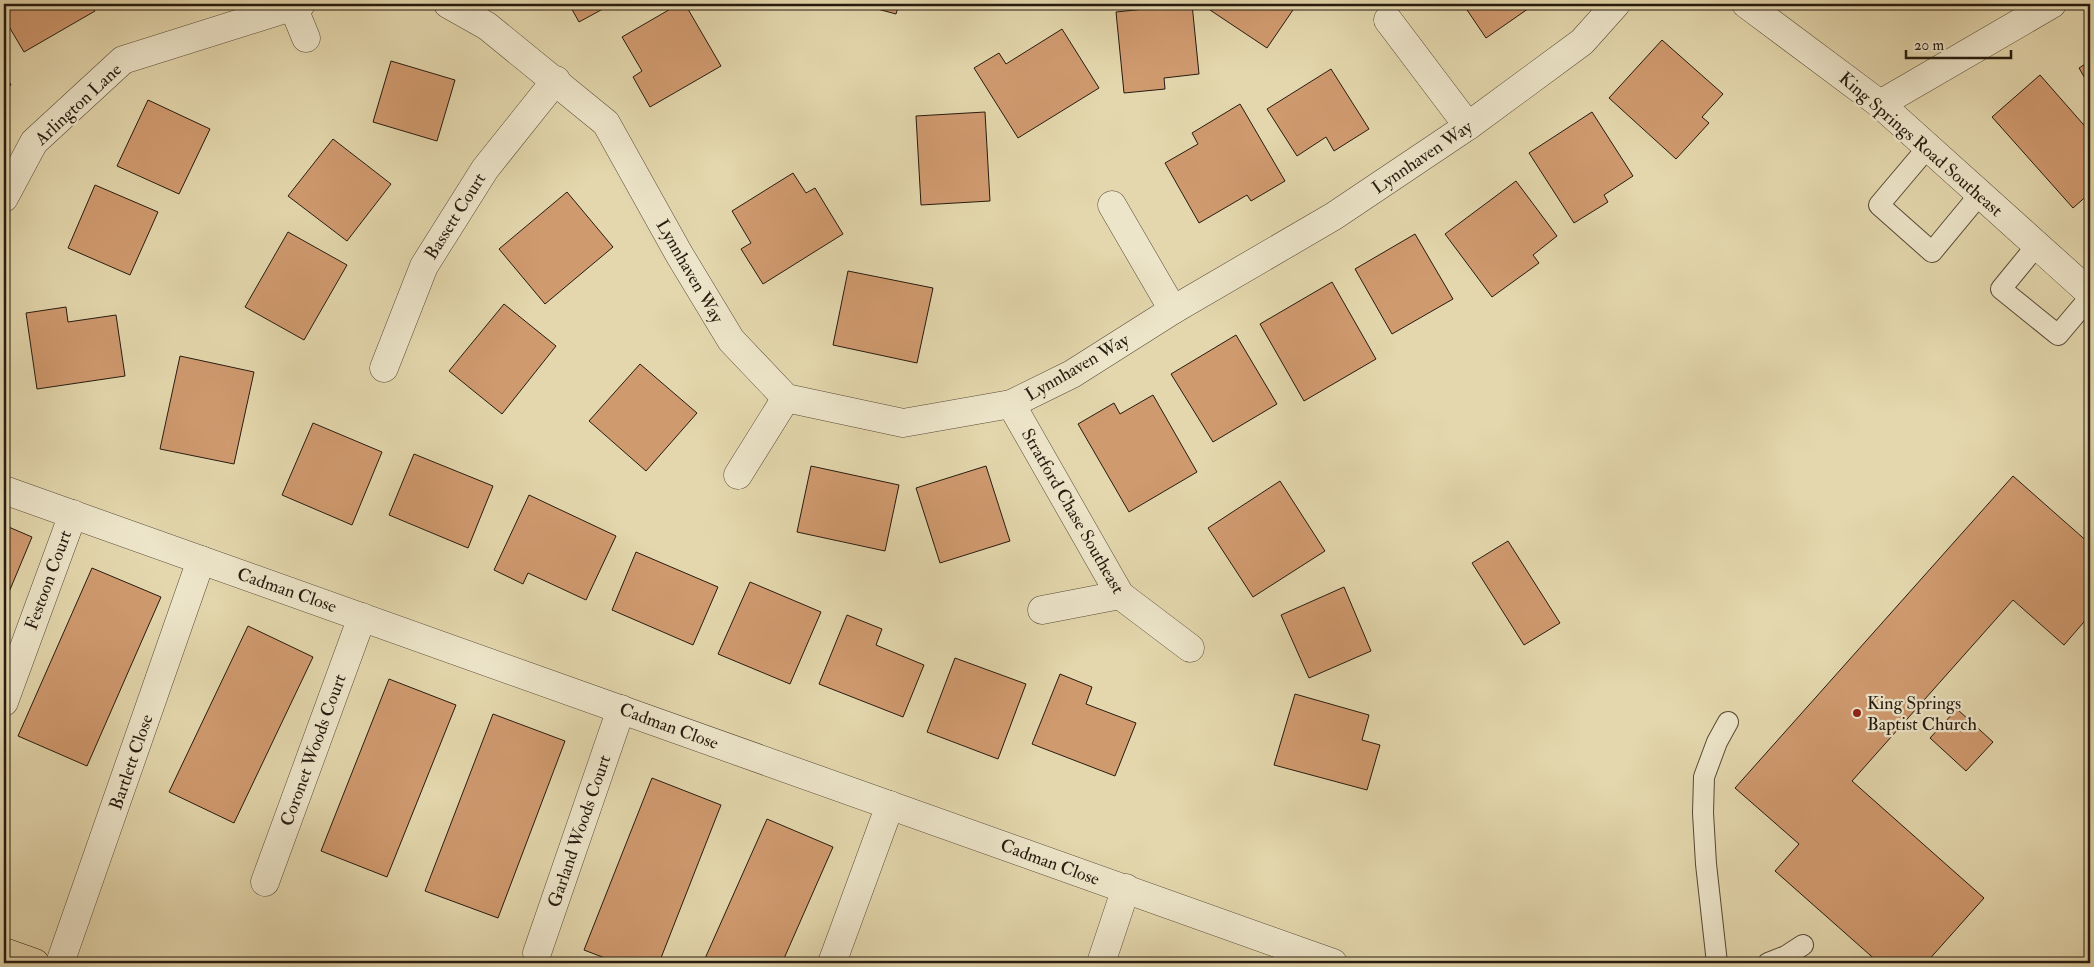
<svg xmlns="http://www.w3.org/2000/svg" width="2094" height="967" font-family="'IM FELL Double Pica',serif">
  <rect width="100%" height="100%" fill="#e4d7ad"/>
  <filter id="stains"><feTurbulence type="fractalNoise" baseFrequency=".004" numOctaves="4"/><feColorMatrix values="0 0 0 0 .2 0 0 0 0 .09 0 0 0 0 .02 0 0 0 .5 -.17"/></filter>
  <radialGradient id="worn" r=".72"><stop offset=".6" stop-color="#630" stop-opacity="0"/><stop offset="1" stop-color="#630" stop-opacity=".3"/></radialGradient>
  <g fill="#d09a6f" stroke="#261b0f">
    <path d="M 4,4 L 91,4 L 95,11 L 24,52 L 4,18 Z"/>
    <path d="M 569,4 L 612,4 L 579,22 Z"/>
    <path d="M 679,4 L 685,4 L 721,66 L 650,107 L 633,77 L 642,71 L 622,37 Z"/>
    <path d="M 859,4 L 899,4 L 896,14 Z"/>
    <path d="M 1192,4 L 1199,74 L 1164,78 L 1165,89 L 1124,93 L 1116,12 Z"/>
    <path d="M 1214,4 L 1297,4 L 1267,48 L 1210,10 Z"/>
    <path d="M 1463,4 L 1535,4 L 1486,38 Z"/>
    <path d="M 1062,29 L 1099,88 L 1018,138 L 974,68 L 999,53 L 1006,64 Z"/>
    <path d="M 1662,40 L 1723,94 L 1702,117 L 1709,123 L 1676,159 L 1609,98 Z"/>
    <path d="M 391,61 L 455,80 L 437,141 L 373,122 Z"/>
    <path d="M 2090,61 L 2090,87 L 2079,68 Z"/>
    <path d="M 1331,69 L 1369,129 L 1334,151 L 1326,137 L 1297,156 L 1267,109 Z"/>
    <path d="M 4,72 L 11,85 L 4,89 Z"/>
    <path d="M 2040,75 L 2090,132 L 2090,193 L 2073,208 L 1992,117 Z"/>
    <path d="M 148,100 L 210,129 L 179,194 L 117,166 Z"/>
    <path d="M 1240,104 L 1285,181 L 1251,201 L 1247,195 L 1199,223 L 1165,163 L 1198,144 L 1192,133 Z"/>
    <path d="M 985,112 L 990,201 L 921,205 L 916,116 Z"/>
    <path d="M 1592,112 L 1633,176 L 1604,195 L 1608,202 L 1574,223 L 1529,153 Z"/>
    <path d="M 333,139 L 391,184 L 347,241 L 288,196 Z"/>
    <path d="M 793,173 L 806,193 L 815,188 L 843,234 L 763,284 L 741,249 L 751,243 L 732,211 Z"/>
    <path d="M 1516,181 L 1557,236 L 1533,255 L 1539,263 L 1492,297 L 1445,234 Z"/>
    <path d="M 95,185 L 158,212 L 130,275 L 68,248 Z"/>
    <path d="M 567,192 L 613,247 L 545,304 L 499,249 Z"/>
    <path d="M 288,232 L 347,265 L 304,340 L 245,307 Z"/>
    <path d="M 1415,234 L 1453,299 L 1392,334 L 1355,269 Z"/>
    <path d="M 848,271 L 933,288 L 917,363 L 833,345 Z"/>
    <path d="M 1332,282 L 1376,359 L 1304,401 L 1260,324 Z"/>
    <path d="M 504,304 L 556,346 L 502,414 L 449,371 Z"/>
    <path d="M 66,307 L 68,322 L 116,315 L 125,376 L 37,389 L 26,313 Z"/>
    <path d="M 1236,335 L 1277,404 L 1213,442 L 1171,374 Z"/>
    <path d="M 180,356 L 254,372 L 234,464 L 160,449 Z"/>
    <path d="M 640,364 L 697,413 L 646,471 L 589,421 Z"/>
    <path d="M 1153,395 L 1197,472 L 1129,512 L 1078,424 L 1114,403 L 1120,414 Z"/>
    <path d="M 313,423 L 382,452 L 352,525 L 282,495 Z"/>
    <path d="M 414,454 L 493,486 L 468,548 L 389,515 Z"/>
    <path d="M 811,466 L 899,485 L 885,551 L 797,532 Z"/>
    <path d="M 986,466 L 1010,541 L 940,563 L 916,488 Z"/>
    <path d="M 2013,476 L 2090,544 L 2090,615 L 2064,645 L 2013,600 L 1852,781 L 1984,898 L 1926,963 L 1879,963 L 1775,871 L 1799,844 L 1735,788 Z"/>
    <path d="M 1280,481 L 1325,551 L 1253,597 L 1208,528 Z"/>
    <path d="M 529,495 L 616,536 L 586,600 L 528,573 L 523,584 L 494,570 Z"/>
    <path d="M 4,525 L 32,537 L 4,604 Z"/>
    <path d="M 1508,541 L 1560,623 L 1524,645 L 1472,563 Z"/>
    <path d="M 636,552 L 718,587 L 693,645 L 612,610 Z"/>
    <path d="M 92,568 L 161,597 L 87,766 L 18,736 Z"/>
    <path d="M 750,582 L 821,612 L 790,684 L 718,654 Z"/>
    <path d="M 1344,587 L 1371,651 L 1309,678 L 1281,615 Z"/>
    <path d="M 847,615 L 882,629 L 876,645 L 924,665 L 903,717 L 819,684 Z"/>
    <path d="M 248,626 L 313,657 L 234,823 L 169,792 Z"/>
    <path d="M 955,658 L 1026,684 L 998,759 L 927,732 Z"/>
    <path d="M 1060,674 L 1092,687 L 1086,704 L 1136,723 L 1115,776 L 1032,744 Z"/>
    <path d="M 389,679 L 456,705 L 387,877 L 321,851 Z"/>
    <path d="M 1295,694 L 1369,715 L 1362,740 L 1380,745 L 1367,790 L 1274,765 Z"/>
    <path d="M 1957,709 L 1993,742 L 1966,771 L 1930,738 Z"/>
    <path d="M 493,714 L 565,741 L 498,918 L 425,891 Z"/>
    <path d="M 652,778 L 721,805 L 659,963 L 618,963 L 584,950 Z"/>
    <path d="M 767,819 L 833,847 L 782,963 L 703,963 Z"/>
  </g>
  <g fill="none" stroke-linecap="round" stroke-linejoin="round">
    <g stroke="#564a36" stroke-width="22">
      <g id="service">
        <path d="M 1928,147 L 1879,205 L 1932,252 L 1980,194"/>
        <path d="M 2037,245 L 2001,289 L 2058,335 L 2090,297"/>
        <path d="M 1717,963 L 1706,864 L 1703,813 L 1704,777 L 1717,742 L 1728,722"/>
        <path d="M 1768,963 L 1786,956 L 1803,945"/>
      </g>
    </g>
    <g stroke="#564a36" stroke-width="29">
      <g id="minor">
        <path d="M 292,4 L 306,38"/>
        <path d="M 448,4 L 487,26 L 606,123 L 679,254 L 731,340 L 786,398 L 903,423 L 1011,404 L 1072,374 L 1173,310 L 1334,216 L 1468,126 L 1582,42 L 1616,4"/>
        <path d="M 1388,20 L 1468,126"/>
        <path d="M 1880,104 L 2052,4"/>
        <path d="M 4,198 L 34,142 L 123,60 L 301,4"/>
        <path d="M 1112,205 L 1173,310"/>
        <path d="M 384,368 L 424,266 L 485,169 L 556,80"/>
        <path d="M 1011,404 L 1120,595 L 1190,648"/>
        <path d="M 738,475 L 786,398"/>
        <path d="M 4,490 L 1333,963"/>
        <path d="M 1042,610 L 1120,595"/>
        <path d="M 4,702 L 73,514"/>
        <path d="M 265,882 L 362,617"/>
        <path d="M 537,953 L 621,709"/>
        <path d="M 60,963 L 201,560"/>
        <path d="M 832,963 L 890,805"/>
        <path d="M 1101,963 L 1126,888"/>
      </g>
    </g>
    <g stroke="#564a36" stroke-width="29">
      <path id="tertiary" d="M 1746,4 L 1880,104 L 2090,293"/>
    </g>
    <g stroke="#261b0f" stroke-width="29">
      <path id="primary" d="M 4,952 L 35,963"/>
    </g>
    <use href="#service" stroke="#ede5ca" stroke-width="20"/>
    <use href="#minor" stroke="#ede5ca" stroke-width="28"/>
    <use href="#tertiary" stroke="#ede5ca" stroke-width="28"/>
    <use href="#primary" stroke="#e4d7ad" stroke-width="28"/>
  </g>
  <circle fill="#8f2418" stroke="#ede5ca" stroke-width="2" cx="1857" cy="713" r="5"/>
  <g text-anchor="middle" stroke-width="4.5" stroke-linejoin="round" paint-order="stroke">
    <g font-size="18" fill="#261b0f" stroke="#ede5ca">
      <text transform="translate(78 104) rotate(-43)" y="6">Arlington Lane</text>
      <text transform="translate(1921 144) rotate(41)" y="6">King Springs Road Southeast</text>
      <text transform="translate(1422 157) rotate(-34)" y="6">Lynnhaven Way</text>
      <text transform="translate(455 216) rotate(-58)" y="6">Bassett Court</text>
      <text transform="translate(690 271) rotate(60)" y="6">Lynnhaven Way</text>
      <text transform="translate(1077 367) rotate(-30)" y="6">Lynnhaven Way</text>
      <text transform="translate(1073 511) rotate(60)" y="6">Stratford Chase Southeast</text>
      <text transform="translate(48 580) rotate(-70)" y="6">Festoon Court</text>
      <text transform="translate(287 590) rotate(19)" y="6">Cadman Close</text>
      <text transform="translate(669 726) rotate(20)" y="6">Cadman Close</text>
      <text transform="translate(313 750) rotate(-70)" y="6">Coronet Woods Court</text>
      <text transform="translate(131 762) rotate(-71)" y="6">Bartlett Close</text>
      <text transform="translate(579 831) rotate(-71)" y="6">Garland Woods Court</text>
      <text transform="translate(1050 862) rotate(20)" y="6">Cadman Close</text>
    </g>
    <g font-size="18" fill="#261b0f" stroke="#ede5ca" text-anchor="start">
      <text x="1867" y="709">King Springs<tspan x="1867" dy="21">Baptist Church</tspan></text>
    </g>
  </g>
  <rect width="2094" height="967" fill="none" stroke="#e4d7ad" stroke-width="20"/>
  <rect x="5" y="5" width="2084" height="957" fill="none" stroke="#261b0f" stroke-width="2.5"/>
  <rect x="10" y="10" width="2074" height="947" fill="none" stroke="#261b0f"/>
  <path d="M1906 50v8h105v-8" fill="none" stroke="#261b0f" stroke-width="2.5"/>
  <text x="1914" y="50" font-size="15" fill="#261b0f" stroke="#ede5ca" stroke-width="4" paint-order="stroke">20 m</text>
  <rect width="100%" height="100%" filter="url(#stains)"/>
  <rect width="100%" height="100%" fill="url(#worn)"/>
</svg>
